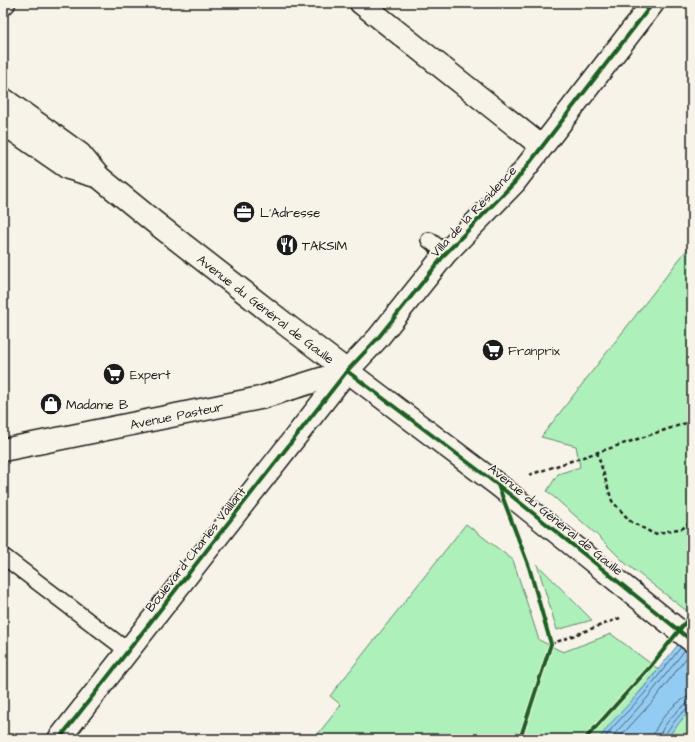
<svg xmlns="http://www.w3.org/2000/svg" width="695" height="742" font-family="'Architects Daughter',sans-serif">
  <rect width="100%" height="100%" fill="#f7f3e8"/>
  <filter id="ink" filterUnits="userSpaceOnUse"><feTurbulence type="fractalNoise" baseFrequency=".025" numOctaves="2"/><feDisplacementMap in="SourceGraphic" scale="8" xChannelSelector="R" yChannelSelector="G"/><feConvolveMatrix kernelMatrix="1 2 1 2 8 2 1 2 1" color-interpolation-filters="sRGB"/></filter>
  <g filter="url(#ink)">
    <g fill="#adf0ba" stroke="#64866b">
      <path d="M 692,243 L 692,615 L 625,563 L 596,534 L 547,491 L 558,474 L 580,467 L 576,446 L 541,437 Z"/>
      <path d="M 466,524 L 513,560 L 539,640 L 563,652 L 611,634 L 658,669 C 640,694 618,715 599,739 L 314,739 L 341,705 L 330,696 Z"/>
      <path d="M 537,564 L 592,620 L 557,630 Z"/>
      <path d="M 692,710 L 692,739 L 666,739 L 683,718 Z"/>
    </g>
    <path fill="#93ccf3" stroke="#63869d" d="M 692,627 L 692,710 L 683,718 L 666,739 L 599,739 L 610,724 L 641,691 Z"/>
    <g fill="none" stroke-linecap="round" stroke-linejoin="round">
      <g stroke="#4c6272" stroke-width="1">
        <path d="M 604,739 L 613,727 L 644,694 L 681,647"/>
        <path d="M 610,739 L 648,697 L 685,650"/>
        <path d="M 618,739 L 653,701 L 690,653"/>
        <path d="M 653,739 C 653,725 678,697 692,696"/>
        <path d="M 659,739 C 659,729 681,703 692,702"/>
        <path d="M 664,739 L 664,735 C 671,727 681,709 692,707"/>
      </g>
      <g stroke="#1c1c1c" stroke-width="18">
        <g id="service">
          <path d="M 429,240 L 446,253"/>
          <path d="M 3,556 L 128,651"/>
        </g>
      </g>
      <g stroke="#1c1c1c" stroke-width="25">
        <g id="minor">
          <path d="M 361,3 L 541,146"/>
          <path d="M 3,4 L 4,3"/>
          <path id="s1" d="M 3,450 L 260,398 L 347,371"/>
          <path d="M 59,739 L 347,371 L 378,338 L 446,253 L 514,183 L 653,3"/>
        </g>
      </g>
      <g stroke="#1c1c1c" stroke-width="25">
        <g id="secondary">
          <path d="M 3,99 L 80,154 L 99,177"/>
          <path id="s2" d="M 3,123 L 68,168 L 99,177 L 153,221 L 289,327 L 498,485 L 692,641"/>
        </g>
      </g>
      <g stroke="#1c1c1c" stroke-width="2.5" stroke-dasharray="4 3" stroke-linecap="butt">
        <path d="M 597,452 L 612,501 L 630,521 L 654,534 L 683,528 L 692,521"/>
        <path d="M 529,475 L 692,421"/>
        <path d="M 551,644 L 620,618"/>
      </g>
      <use href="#service" stroke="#f7f3e8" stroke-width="15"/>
      <use href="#minor" stroke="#f7f3e8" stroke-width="22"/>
      <use href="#secondary" stroke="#f7f3e8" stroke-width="22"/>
      <g stroke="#f7f3e8" stroke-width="6">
        <g id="cycleway">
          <path d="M 347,371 L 498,485 L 692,641"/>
          <path d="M 498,485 L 529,567 L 551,644 L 520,739"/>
          <path d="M 59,739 L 347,371 L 378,338 L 446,253 L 514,183 L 653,3"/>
          <path d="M 585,739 L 650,667 L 692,614"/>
        </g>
      </g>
      <use href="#cycleway" stroke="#1b5e20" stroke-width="4"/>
    </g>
  </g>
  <defs>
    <g id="office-disc" transform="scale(1.15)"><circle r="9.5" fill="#1c1c1c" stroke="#f7f3e8"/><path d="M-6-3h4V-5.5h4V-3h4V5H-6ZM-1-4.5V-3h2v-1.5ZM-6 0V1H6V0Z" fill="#fff"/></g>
    <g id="restaurant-disc" transform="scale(1.15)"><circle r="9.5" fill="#1c1c1c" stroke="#f7f3e8"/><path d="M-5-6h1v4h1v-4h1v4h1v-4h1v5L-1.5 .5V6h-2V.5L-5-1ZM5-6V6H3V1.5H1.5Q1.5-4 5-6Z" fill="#fff"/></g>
    <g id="supermarket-disc" transform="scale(1.15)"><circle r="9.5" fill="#1c1c1c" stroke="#f7f3e8"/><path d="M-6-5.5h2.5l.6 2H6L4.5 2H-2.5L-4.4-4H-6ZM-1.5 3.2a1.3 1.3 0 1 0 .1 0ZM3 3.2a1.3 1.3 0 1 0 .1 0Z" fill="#fff"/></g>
    <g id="shop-disc" transform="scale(1.15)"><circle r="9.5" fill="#1c1c1c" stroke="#f7f3e8"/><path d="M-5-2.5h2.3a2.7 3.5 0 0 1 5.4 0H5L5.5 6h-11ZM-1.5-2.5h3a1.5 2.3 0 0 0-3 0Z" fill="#fff"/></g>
  </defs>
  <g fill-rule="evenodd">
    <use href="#office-disc" x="244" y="212"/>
    <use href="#restaurant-disc" x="287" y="245"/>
    <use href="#supermarket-disc" x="493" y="350"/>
    <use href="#supermarket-disc" x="114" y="374"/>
    <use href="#shop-disc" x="51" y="404"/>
  </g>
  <g text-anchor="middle" stroke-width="3.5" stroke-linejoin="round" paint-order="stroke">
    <g font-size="13" fill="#1c1c1c" stroke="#f7f3e8">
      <text transform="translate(473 211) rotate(-47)" y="5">Villa de la Résidence</text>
      <text dy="5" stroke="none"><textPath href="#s2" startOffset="324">Avenue du Général de Gaulle</textPath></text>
      <text dy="5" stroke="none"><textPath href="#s1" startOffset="177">Avenue Pasteur</textPath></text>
      <text transform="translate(556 519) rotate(39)" y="5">Avenue du Général de Gaulle</text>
      <text transform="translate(195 549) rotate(-52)" y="5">Boulevard Charles Vaillant</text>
    </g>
    <g font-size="13" fill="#1c1c1c" stroke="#f7f3e8" text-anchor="start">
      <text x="260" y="217">L'Adresse</text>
      <text x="302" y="250">TAKSIM</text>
      <text x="508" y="355">Franprix</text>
      <text x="130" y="379">Expert</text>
      <text x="66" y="409">Madame B</text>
    </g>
  </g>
  <rect width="695" height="742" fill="none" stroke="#f7f3e8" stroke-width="16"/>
  <rect x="8" y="8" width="679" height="726" fill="none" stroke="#1c1c1c" stroke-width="1.5" filter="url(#ink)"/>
</svg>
